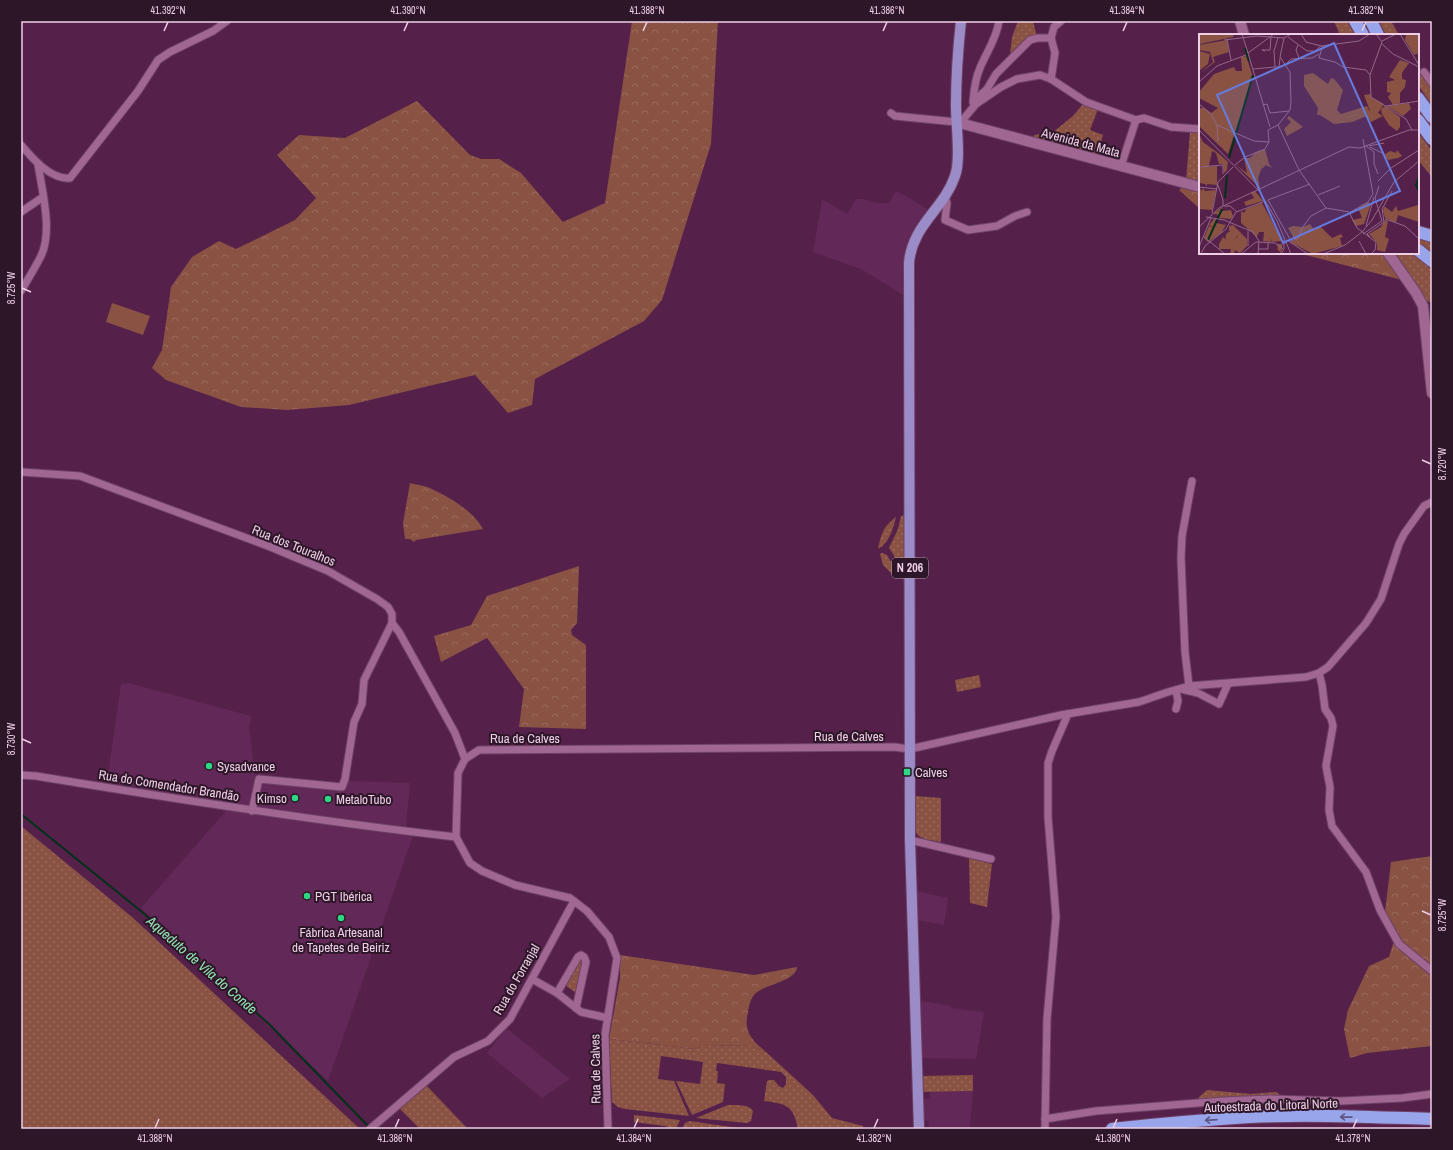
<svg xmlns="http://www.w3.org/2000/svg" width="1453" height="1150" font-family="'Archivo Narrow',sans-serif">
  <defs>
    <pattern id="grass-dots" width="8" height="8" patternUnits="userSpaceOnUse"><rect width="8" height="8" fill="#895243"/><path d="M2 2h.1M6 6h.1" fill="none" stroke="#9a6a5e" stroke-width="1.8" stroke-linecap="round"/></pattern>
    <pattern id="forest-crowns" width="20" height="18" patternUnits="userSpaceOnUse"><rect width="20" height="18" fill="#895243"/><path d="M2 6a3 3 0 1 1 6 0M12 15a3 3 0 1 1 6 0" fill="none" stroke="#9a6a5e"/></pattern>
  </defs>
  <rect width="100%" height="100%" fill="#55214b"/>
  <g fill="#622857">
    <path d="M 896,191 L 913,200 L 930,211 L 912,238 L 905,296 L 861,269 L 813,252 L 822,199 L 847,214 L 856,199 L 863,199 L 878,203 L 889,203 Z"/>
    <path d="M 129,683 L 251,716 L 249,728 L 255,775 L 336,785 L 349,781 L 410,783 L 406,826 L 413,836 L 328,1081 L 141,908 L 225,812 L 227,804 L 107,782 L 121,684 Z"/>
    <path d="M 916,891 L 948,898 L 944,925 L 917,920 Z"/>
    <path d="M 922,1001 L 951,1006 L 951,1008 L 984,1012 L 976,1059 L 922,1058 L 920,1003 Z"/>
    <path d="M 506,1028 L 570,1079 L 542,1098 L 487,1053 Z"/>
    <path d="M 973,1091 L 970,1129 L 925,1129 L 929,1128 L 928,1121 L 924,1120 L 923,1099 L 930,1099 L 930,1092 Z"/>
  </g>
  <g fill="url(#grass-dots)">
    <path d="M 1018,21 L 1033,21 L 1037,37 L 1010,55 L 1012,37 Z"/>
    <path d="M 1334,21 L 1347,21 L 1355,35 L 1340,35 Z"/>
    <path d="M 1379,21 L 1391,21 L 1399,35 L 1386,35 Z"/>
    <path d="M 1418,65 L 1432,85 L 1432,105 L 1418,85 Z"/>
    <path d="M 1084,103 L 1098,109 L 1090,130 L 1103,135 L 1097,158 L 1034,141 L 1034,135 L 1052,133 L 1073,116 Z"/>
    <path d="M 1190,132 L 1200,132 L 1200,184 L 1186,180 Z"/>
    <path d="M 1418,132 L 1432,151 L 1432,177 L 1418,160 Z"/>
    <path d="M 1418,234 L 1432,238 L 1432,257 L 1418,246 Z"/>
    <path d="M 1393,253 L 1415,253 L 1432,267 L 1432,302 L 1424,301 Z"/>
    <path d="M 906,515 L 906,579 L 901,578 C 899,567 896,557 889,548 L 898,529 L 901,516 Z"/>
    <path d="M 896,517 C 893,529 889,543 878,549 C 881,534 883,527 896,517 Z"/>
    <path d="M 882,553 L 887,555 L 891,562 L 896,578 L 883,565 L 880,554 Z"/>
    <path d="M 979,675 L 981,687 L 957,692 L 955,680 Z"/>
    <path d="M 915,796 L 941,798 L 941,842 C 932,840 920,841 915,831 Z"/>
    <path d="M 21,826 L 132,917 L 360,1129 L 21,1129 Z"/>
    <path d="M 969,858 L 992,864 L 987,907 L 970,903 Z"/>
    <path d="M 579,960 L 583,962 L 576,993 L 565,985 Z"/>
    <path d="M 609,1039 L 696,1049 L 703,1045 L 751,1046 L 766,1052 L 813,1095 L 832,1118 L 863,1126 L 862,1129 L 798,1129 C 793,1105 787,1104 764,1101 L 767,1081 L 769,1080 L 774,1080 L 779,1086 L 783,1088 L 786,1084 L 786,1077 L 781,1072 L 717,1063 L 716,1071 L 718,1071 L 717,1083 L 725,1084 L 723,1102 L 692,1115 L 676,1081 L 700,1084 L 703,1062 L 661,1056 L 658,1079 L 674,1081 L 689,1116 L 625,1109 L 618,1107 L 612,1102 Z"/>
    <path d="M 973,1075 L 973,1091 L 923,1092 L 922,1076 Z"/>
    <path d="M 426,1085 L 468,1129 L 420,1129 L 399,1108 Z"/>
    <path d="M 1207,1090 L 1251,1094 L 1276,1092 L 1280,1095 L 1280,1098 L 1197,1101 L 1199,1097 Z"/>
    <path d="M 728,1105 C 736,1105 749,1104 753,1111 L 751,1121 L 747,1123 L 696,1118 Z"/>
    <path d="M 634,1115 L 680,1120 L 676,1129 L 672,1129 L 665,1126 L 634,1122 Z"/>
    <path d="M 690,1121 L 745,1129 L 746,1129 L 682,1129 L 685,1123 Z"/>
  </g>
  <g fill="url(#forest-crowns)">
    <path d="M 632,21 L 718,21 L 711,144 L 662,300 L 644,321 L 535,379 L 532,405 L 508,413 L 475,375 L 349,405 L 287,410 L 241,407 L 166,380 L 152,368 L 162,350 L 171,287 L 192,257 L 219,241 L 236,249 L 295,220 L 316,198 L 277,155 L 299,135 L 345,138 L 417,101 L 470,155 L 481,159 L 499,159 L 521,173 L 563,222 L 605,203 Z"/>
    <path d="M 1184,186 L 1200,190 L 1200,209 L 1179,190 Z"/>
    <path d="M 1298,253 L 1384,253 L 1402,280 Z"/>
    <path d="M 410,483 C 418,485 427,486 434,490 C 451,498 474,512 483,529 L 416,540 L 414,542 L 410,539 L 405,539 L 403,523 Z"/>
    <path d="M 579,566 L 577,623 L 571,630 L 572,635 L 586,645 L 586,729 L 519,727 L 524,689 L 487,638 L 441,662 L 434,636 L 471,625 L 487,596 Z"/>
    <path d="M 1432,856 L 1432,1046 L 1367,1053 L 1350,1058 L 1344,1029 L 1348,1010 L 1369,966 L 1389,957 L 1397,931 L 1385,912 L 1391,862 Z"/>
    <path d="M 620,955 L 754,975 L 797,967 C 796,982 763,984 754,995 C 750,1000 749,1006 748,1012 C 743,1032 752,1040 766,1052 L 751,1046 L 703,1045 L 696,1049 L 609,1039 L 620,978 Z"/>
  </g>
  <path fill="#895243" d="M 112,303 L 150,316 L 143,335 L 106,322 Z"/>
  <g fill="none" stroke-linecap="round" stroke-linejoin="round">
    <path stroke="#023019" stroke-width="2" d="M 21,814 L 142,912 L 269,1024 L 369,1127"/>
    <g stroke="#6f4267" stroke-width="9">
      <g id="street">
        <path d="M 1051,38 L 1055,53 L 1051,79"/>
        <path d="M 1051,38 L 1054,27 L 1061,21"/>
        <path d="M 1424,72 L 1432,83"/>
        <path d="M 977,98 L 987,89 L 996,74 L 1030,40 L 1038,38 L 1051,38"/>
        <path d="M 973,102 C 974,90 975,79 980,68 C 986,53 997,38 999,21"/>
        <path d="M 891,113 L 895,116 L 956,122"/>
        <path d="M 1136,120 L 1144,118 L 1171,127 L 1200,129"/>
        <path d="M 960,123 L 976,104 L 1001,87 L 1017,79 L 1040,75 L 1051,79 L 1086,102 L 1136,120"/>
        <path d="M 21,145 C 32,158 51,180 70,178 L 138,91 L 158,60 L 170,52 L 213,31 L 227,21"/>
        <path d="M 1121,166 L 1136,120"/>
        <path d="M 945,197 L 947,203 L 945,220 L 968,230 L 997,226 L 1015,216 L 1027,212"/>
        <path d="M 21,212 L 43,197"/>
        <path d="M 21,291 C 28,279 35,268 41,256 C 53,231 42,191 38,164"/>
        <path d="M 21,472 L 80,476 L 268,546 L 328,571 L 377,599 L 388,607 L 392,614 L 392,623 L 399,632 L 455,733 L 465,759"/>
        <path d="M 1319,673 L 1322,685 L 1325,709 L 1331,718 L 1333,726 L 1326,766 L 1330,787 L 1329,810 L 1332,826 L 1366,872 L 1380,910 L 1399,944 L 1432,971"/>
        <path d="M 1189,686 L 1185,652 L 1181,558 L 1182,536 L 1192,481"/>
        <path d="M 1181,689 L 1198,693 L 1219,704 L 1228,684"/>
        <path d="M 1176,690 L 1178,701 L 1176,709"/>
        <path d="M 21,775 L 36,776 C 175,799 315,821 456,837"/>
        <path d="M 252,811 L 259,779 L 342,787 L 345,779 L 354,722 L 362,704 L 364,680 L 392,623"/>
        <path d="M 910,840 L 991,859"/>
        <path d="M 532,979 L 557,993 L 581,1012 L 608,1018"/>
        <path d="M 557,993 L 578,957 L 581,955 L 584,957 L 586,962 L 576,1008"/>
        <path d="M 1045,1119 L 1096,1111 L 1223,1101 L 1269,1099 L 1341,1101 L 1402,1098 L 1432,1094"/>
        <path d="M 1045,1128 L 1047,1019 L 1056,917 L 1048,817 L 1048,763 L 1052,751 L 1068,714"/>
        <path d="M 370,1129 L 454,1057 L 488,1041 L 510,1019 L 574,901"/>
        <path d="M 608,1129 L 605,1035 L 617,958 L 609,937 L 587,911 L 570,898 L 515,885 L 482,871 L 470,863 L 456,837 L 458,773 L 465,759 L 479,750 L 894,747 L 910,749 L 1061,715 L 1139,702 L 1168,692 L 1189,686 L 1306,677 L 1319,673 L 1328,667 L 1366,623 L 1381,599 L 1399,544 L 1404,534 L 1424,506 L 1432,502"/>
      </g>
    </g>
    <g stroke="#6f4267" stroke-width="12">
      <g id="secondary">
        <path d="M 1240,21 L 1244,35"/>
        <path d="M 956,122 L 1200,187"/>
        <path d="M 1388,253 L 1416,293 L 1423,306 L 1432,393"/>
      </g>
    </g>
    <g stroke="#6f4267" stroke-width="12">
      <path id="primary" d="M 919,1129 L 910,840 L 909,263 C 912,225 944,209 955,176 C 961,160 956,125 956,106 C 956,78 958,49 961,21"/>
    </g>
    <g stroke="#6f4267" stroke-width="14">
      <g id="highway">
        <path d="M 1355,21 L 1363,35"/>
        <path d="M 1371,21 L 1378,35"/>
        <path d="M 1418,98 L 1432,117"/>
        <path d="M 1418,120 L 1432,139"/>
        <path d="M 1418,232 L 1432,236"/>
        <path d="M 1418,250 L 1432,261"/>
        <path d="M 1112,1129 C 1157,1124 1203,1120 1249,1117 C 1310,1114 1371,1117 1432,1119"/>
      </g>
    </g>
    <use href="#street" stroke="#a06793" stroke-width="7"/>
    <use href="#secondary" stroke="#a06793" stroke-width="10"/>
    <use href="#primary" stroke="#9b8cc8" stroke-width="10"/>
    <use href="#highway" stroke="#98a5eb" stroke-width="12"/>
  </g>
  <defs><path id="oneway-shaft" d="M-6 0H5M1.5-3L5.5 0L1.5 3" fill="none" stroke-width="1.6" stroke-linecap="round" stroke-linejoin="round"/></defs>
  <g stroke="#5d5680">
    <use href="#oneway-shaft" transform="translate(1346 1117) rotate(-179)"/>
    <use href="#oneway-shaft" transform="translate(1211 1120) rotate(176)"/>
  </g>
  <path fill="none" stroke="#efcfe6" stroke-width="1.5" d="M 164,31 L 168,22M 404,31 L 408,22M 643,31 L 647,22M 883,31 L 887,22M 1123,31 L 1127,22M 1362,31 L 1366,22M 22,288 L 31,292M 1422,460 L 1431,464M 22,739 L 31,743M 1422,911 L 1431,915M 155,1128 L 159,1119M 395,1128 L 399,1119M 634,1128 L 638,1119M 874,1128 L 878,1119M 1113,1128 L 1117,1119M 1353,1128 L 1357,1119"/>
  <g fill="#2cd884" stroke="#2d1628" stroke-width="1.5">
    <circle cx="209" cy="766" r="4"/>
    <rect x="903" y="768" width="8" height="8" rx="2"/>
    <circle cx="295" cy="798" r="4"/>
    <circle cx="328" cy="799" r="4"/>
    <circle cx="307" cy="896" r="4"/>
    <circle cx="341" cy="918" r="4"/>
  </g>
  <g text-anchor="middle" stroke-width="4" stroke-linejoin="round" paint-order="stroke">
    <rect fill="#2d1628" stroke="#b598ad" stroke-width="1" x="892" y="558" width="36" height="20" rx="3"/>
    <g font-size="12" font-weight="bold" fill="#efcfe6">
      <text x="910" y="572">N 206</text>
    </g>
    <g font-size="13" fill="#efcfe6" stroke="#2d1628">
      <text transform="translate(1081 142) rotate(15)" y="5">Avenida da Mata</text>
      <text transform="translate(294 545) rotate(22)" y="5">Rua dos Touralhos</text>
      <text x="849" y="741">Rua de Calves</text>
      <text x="525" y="743">Rua de Calves</text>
      <text transform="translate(169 785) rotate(9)" y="5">Rua do Comendador Brandão</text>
      <text transform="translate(516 979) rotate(-60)" y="5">Rua do Forranjal</text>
      <text transform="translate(595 1069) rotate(-91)" y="5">Rua de Calves</text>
      <text transform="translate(1271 1105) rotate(-2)" y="5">Autoestrada do Litoral Norte</text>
    </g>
    <g font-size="13" fill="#efcfe6" stroke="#2d1628" text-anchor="start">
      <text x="217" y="771">Sysadvance</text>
      <text x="915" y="777">Calves</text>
      <text x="287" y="803" text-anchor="end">Kimso</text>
      <text x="336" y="804">MetaloTubo</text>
      <text x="315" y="901">PGT Ibérica</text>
      <text x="341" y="937" text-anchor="middle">Fábrica Artesanal<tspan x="341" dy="15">de Tapetes de Beiriz</tspan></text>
    </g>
    <g font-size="14" font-style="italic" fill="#94e8b3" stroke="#2d1628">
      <text transform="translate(202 965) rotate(41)" y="5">Aqueduto de Vila do Conde</text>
    </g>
  </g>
  <g transform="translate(1199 34)">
    <rect width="220" height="220" fill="#55214b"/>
    <path d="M 0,0 L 35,0 L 34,3 L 1,10 ZM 28,6 L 30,18 L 14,23 L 16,28 L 0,40 L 14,28 L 11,18 L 0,16 L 0,11 ZM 0,17 L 11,20 L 9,30 L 0,37 L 0,32 L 4,33 L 0,32 ZM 47,22 L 54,43 L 29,120 L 0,92 L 0,74 L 5,74 L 12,79 L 19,74 L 0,64 L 0,58 L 15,40 L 35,33 L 37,37 L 43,37 L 42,23 ZM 171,60 L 173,64 L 185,70 L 179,79 L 184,82 L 172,88 L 166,79 L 171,77 L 165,61 ZM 210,69 L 212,75 L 204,82 L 188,72 ZM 57,118 L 63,133 L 59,144 L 61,154 L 37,131 L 48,139 L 45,124 L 51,124 ZM 18,132 L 18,151 L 8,150 L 8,153 L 6,150 L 0,149 L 0,133 ZM 1,154 L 3,157 L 4,154 L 6,157 L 17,156 L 13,176 L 0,175 ZM 56,157 L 64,167 L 47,172 L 45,168 L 55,164 L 52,159 ZM 63,169 L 84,208 L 82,219 L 77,214 L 79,215 L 78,210 L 83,210 L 83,207 L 73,208 L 71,204 L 72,208 L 64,207 L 65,198 L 60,198 L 58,203 L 42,189 L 42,177 L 45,179 L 47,175 ZM 23,173 L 23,177 L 32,176 L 34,182 L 32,185 L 20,184 L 18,180 L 14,180 ZM 15,185 L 18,185 L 17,189 L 27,191 L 22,199 L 9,208 L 5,204 L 10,192 L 14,193 L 10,191 ZM 34,191 L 48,205 L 48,212 L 41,219 L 36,216 L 35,220 L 31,220 L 32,215 L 20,215 L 20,210 L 24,203 L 29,207 L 39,203 L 30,197 L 30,192 Z" fill="#895243"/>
    <path d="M 207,0 L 220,1 L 220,19 L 215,21 L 206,6 ZM 201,26 L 210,29 L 203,39 L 203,45 L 207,46 L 206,53 L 201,59 L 201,69 L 194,71 L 189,63 L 192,59 L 188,58 L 188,48 L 196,46 L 190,43 ZM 114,39 L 129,50 L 132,44 L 135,45 L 144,56 L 138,76 L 142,80 L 168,72 L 171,78 L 166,79 L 168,82 L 153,88 L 135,90 L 121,81 L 118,81 L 119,74 L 105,52 L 105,41 ZM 186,72 L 201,83 L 201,93 L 198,97 L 190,91 L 183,80 L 182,75 ZM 90,82 L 104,93 L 88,102 L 85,95 L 92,88 L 88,84 ZM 0,100 L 4,108 L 19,119 L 29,128 L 28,136 L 25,139 L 24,130 L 20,130 L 17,119 L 13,117 L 10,132 L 0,132 ZM 66,115 L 70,130 L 73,134 L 67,131 L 63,135 L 60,127 L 57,118 ZM 198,116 L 203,122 L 199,124 L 189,126 L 185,121 L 191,117 L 197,119 ZM 169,168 L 172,170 L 165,190 L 157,192 L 153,186 L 163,184 L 159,174 ZM 219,171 L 220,188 L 199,181 L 197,189 L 186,184 L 184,177 L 185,172 L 193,178 L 197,172 L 199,177 ZM 186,186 L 189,187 L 186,203 L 190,205 L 186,218 L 178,216 L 178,209 L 170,200 L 182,193 ZM 111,190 L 115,196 L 121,192 L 133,204 L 142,200 L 144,203 L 141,204 L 143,212 L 114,220 L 91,208 L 96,206 L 89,194 L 94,192 L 104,193 ZM26.5 203a5.5 5.5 0 1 1 11 0a5.5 5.5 0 1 1-11 0Z" fill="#895243"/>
    <path fill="none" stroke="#023019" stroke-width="2" d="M 46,14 L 50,27M 30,124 L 54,41M 220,143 L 217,151 L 220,157M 26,164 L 28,141M 9,206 L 23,175"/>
    <path fill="none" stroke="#936789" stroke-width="1" d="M 43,0 L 49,19M 102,0 L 107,8 L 122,12 L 160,7 L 171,0M 177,0 L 183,8 L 171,41 L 172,63 L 207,85 L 213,96M 201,0 L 220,31M 89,3 L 108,17 L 116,17 L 122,12M 28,5 L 32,26M 25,6 L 58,2 L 85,4 L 92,0M 183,7 L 197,0M 183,10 L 194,20 L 220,33M 99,11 L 97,16 L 100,24M 124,11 L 120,24 L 136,28 L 144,33 L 167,36 L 171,41M 66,17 L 63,16 L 71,16 L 72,3M 49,19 L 71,93M 49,19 L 75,0M 87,30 L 92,25 L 113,24 L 120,20M 76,33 L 80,33 L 81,24M 54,35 L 76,33 L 75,17 L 79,4M 0,48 L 18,32 L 47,21M 0,70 L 12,80 L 18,91 L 19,107M 64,71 L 68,70 L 71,79 L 90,77M 187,72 L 220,67M 18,91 L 55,107 L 70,108M 79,91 L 91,76 L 92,68 L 91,38 L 81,23 L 85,4M 0,96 L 61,158 L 78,187 L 92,220M 167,112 L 175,118 L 175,130 L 179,140M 170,112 L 185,109M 171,113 L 183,119M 36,131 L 46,123 L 66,115 L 70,108 L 69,96 L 79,91 L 100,136 L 127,174 L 150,178 L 158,194 L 177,208 L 176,216 L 172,220M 0,133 L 24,131 L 24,140M 179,147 L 192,134 L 220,116M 19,151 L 24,166 L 24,172M 0,153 L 18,155M 119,161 L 141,152M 69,166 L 92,207 L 100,204 L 103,194 L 112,182 L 127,174M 69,166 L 111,150M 25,172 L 31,172 L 38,178M 13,179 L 19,148 L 34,133M 150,179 L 169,168 L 174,160 L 164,105M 7,183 L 25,186 L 54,198 L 60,207 L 59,220M 186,185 L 206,192 L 220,205M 167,192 L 175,163M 0,193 L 20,174 L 150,113 L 161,114 L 210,96 L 220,96M 49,197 L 49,212M 164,200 L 183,187 L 176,164 L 180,152M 5,203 L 26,220M 171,203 L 168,200 L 185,188 L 183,175 L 193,157M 88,206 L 109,220M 160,207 L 167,220M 0,213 L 12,184M 59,215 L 69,215 L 69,209M 2,220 L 6,212 L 27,195 L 37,178 L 64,168M 42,220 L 57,208 L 76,209 L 84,215M 82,220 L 85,215 L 85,206M 124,220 L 146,211 L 163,198 L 173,186 L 195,148 L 220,127"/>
    <path fill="#667bdd" fill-opacity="0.15" stroke="#667bdd" stroke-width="2" d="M 135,9 L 201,157 L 84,209 L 18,61 Z"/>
    <rect width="220" height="220" fill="none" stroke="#efcfe6" stroke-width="2"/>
  </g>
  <rect width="1453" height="1150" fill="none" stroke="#2d1628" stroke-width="44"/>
  <rect x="22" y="22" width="1409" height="1106" fill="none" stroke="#efcfe6" stroke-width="1.5"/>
  <g font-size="10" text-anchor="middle" fill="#efcfe6">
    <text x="168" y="14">41.392°N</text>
    <text x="408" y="14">41.390°N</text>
    <text x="647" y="14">41.388°N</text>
    <text x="887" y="14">41.386°N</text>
    <text x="1127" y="14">41.384°N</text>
    <text x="1366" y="14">41.382°N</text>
    <text transform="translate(11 288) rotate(-90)" y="4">8.725°W</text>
    <text transform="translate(1442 464) rotate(-90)" y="4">8.720°W</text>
    <text transform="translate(11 739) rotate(-90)" y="4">8.730°W</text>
    <text transform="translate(1442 915) rotate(-90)" y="4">8.725°W</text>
    <text x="155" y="1142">41.388°N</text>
    <text x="395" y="1142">41.386°N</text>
    <text x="634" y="1142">41.384°N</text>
    <text x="874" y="1142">41.382°N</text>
    <text x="1113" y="1142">41.380°N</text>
    <text x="1353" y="1142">41.378°N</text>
  </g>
</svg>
